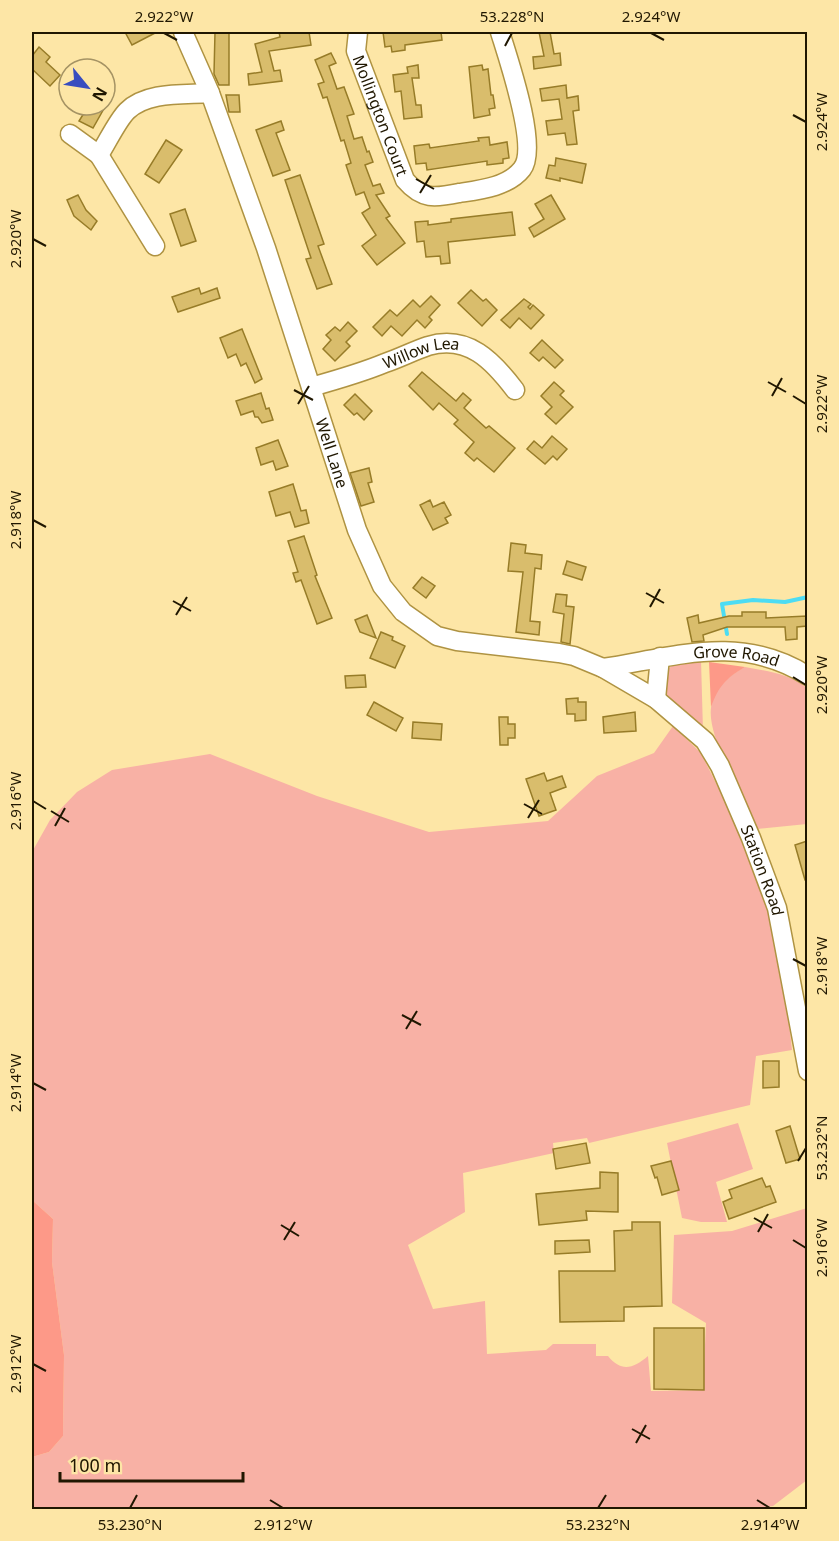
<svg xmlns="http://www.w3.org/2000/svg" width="839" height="1541" font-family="'Noto Sans',sans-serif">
  <rect width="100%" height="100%" fill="#fde6a6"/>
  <g fill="#f8b1a5">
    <path d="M 701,660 L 703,731 L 668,699 L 664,691 L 667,670 L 674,664 Z"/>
    <path d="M 745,667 C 767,671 790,674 807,688 L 807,824 L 757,829 C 744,801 707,737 711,708 C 714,688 728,676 745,667 Z"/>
    <path d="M 673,726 L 701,753 L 756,864 L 770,916 L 786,996 L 792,1050 L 756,1056 L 750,1105 L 589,1143 L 587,1138 L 553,1143 L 554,1153 L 463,1173 L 465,1212 L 408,1245 L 433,1309 L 485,1301 L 487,1354 L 546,1350 L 553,1344 L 596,1344 L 596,1356 L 608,1356 C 621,1372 633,1369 648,1356 L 651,1391 L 703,1390 L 706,1323 L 672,1303 L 674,1235 L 732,1231 L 807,1208 L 807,1480 L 773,1506 L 741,1510 L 32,1509 L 32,1457 L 49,1452 L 63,1436 L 64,1355 L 52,1262 L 53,1219 L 32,1200 L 32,852 L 50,820 L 77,792 L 112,770 L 210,754 L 317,796 L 429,832 L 548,821 L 597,776 L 654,753 Z"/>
    <path d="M 738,1123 L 753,1169 L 716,1182 L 727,1222 L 701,1222 L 682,1218 L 667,1143 Z"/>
  </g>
  <g fill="#fd9988">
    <path d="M 709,662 L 745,667 C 725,679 719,686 711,707 Z"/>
    <path d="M 32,1200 L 53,1219 L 52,1262 L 64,1355 L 63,1436 L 49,1452 L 32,1457 Z"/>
  </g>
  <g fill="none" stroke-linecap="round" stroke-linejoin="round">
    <path stroke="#4ddcf3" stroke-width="4" d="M 727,634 L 722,604 L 753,600 L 785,602 L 808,597"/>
  </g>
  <g fill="#d9bd6c" stroke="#977c28" stroke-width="1.5">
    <path d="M 125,32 L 157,32 L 132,45 Z"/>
    <path d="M 215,32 L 229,32 L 229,85 L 219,85 L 214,74 Z"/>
    <path d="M 279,32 L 309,32 L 311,45 L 269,51 L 274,71 L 280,70 L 282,81 L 249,85 L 248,74 L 262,72 L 255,44 L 280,37 Z"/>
    <path d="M 383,32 L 441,32 L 442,40 L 405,45 L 405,50 L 392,52 L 391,46 L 385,47 Z"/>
    <path d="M 539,32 L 550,32 L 554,54 L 560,53 L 561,65 L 534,69 L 533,57 L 544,56 Z"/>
    <path d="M 39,47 L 50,57 L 46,62 L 60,75 L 50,86 L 32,69 L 32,56 Z"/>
    <path d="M 331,53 L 336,63 L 329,66 L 337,89 L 344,87 L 354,114 L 347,116 L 354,139 L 362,137 L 367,152 L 369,151 L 373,162 L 365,165 L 373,186 L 380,184 L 384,193 L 376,195 L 390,216 L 386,218 L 405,243 L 377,265 L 362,246 L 376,235 L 362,213 L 370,208 L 364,192 L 356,195 L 346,165 L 351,163 L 344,140 L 341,141 L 327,97 L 323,98 L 318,84 L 324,82 L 315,60 Z"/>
    <path d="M 418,65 L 419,78 L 412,78 L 416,105 L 421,105 L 422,117 L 404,119 L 401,91 L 395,92 L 393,75 L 408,73 L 407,67 Z"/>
    <path d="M 482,65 L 483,70 L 488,69 L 491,95 L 493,95 L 495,108 L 489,109 L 490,115 L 474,118 L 469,67 Z"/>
    <path d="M 566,85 L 567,98 L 578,96 L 579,110 L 573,111 L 577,144 L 567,145 L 565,133 L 548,135 L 546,121 L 562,119 L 559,99 L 542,101 L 540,89 Z"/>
    <path d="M 226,95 L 239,95 L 240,112 L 229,112 Z"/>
    <path d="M 89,105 L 106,105 L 93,128 L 79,121 Z"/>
    <path d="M 281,121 L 284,130 L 276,133 L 290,170 L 273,176 L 256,130 Z"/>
    <path d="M 489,137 L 490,145 L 507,142 L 509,158 L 503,159 L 503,163 L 487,165 L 487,161 L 427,170 L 426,163 L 416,164 L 414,146 L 429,144 L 430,148 L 479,141 L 478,138 Z"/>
    <path d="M 166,140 L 182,150 L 159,183 L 145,174 Z"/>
    <path d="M 556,158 L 586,164 L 582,183 L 560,178 L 560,181 L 546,178 L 549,165 L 555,166 Z"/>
    <path d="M 300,175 L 324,244 L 318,246 L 332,284 L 317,289 L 306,259 L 311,258 L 285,180 Z"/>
    <path d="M 78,195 L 86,210 L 97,221 L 91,230 L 74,216 L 67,200 Z"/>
    <path d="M 551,195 L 565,219 L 534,237 L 529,228 L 544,219 L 535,204 Z"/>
    <path d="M 185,209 L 196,241 L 181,246 L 170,214 Z"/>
    <path d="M 512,212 L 515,235 L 448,242 L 450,263 L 441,264 L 440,256 L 426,257 L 424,241 L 417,242 L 415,222 L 428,221 L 428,225 L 451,222 L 451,219 Z"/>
    <path d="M 199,288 L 201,294 L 217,288 L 220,298 L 178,312 L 172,297 Z"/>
    <path d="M 471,290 L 483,301 L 486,299 L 497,310 L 482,326 L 458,303 Z"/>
    <path d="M 431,296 L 440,305 L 429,317 L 432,320 L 425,328 L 417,320 L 402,336 L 391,326 L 382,336 L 373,327 L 390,310 L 397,316 L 413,300 L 420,307 Z"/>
    <path d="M 524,299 L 531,304 L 528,307 L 530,309 L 533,305 L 544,315 L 531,329 L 519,318 L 510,328 L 501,320 Z"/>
    <path d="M 348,322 L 357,331 L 346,342 L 350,346 L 335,361 L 323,349 L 331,340 L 326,335 L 335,327 L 340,331 Z"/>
    <path d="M 242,329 L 262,379 L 255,383 L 246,363 L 241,366 L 236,354 L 228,358 L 220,338 Z"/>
    <path d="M 542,340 L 563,360 L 555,368 L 543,357 L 539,361 L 530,353 Z"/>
    <path d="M 422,372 L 456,401 L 463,393 L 471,400 L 464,408 L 486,428 L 489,426 L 515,448 L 494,472 L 477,458 L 474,461 L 465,453 L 474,442 L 454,424 L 458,420 L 439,403 L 433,410 L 409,386 Z"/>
    <path d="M 554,382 L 564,391 L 560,395 L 573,407 L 556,424 L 545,414 L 552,407 L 541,396 Z"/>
    <path d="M 261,393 L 266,409 L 269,408 L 273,420 L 262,423 L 258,417 L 255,417 L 253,411 L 241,415 L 236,401 Z"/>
    <path d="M 355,394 L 372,411 L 364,420 L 357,413 L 354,415 L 344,405 Z"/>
    <path d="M 552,436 L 567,449 L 557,460 L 553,456 L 545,464 L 527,449 L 534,441 L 542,448 Z"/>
    <path d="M 278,440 L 288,466 L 276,470 L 273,461 L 261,465 L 256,448 Z"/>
    <path d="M 369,468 L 372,482 L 368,483 L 374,502 L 361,506 L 350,473 Z"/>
    <path d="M 293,484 L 301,511 L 306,510 L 309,523 L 295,527 L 290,512 L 276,516 L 269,492 Z"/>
    <path d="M 430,500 L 433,507 L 444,502 L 451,515 L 445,518 L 448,523 L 433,530 L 420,505 Z"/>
    <path d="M 304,536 L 317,575 L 315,576 L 332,618 L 317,624 L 301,580 L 296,582 L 293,573 L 298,572 L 288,541 Z"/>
    <path d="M 511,543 L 526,545 L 525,553 L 542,555 L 541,569 L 535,568 L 530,621 L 540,622 L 539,635 L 516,632 L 523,572 L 508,571 Z"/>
    <path d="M 567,561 L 586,567 L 582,580 L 563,574 Z"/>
    <path d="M 422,577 L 435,586 L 426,598 L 413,588 Z"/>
    <path d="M 556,594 L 567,595 L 566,606 L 574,607 L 570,644 L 561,642 L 564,614 L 553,612 Z"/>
    <path d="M 742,612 L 766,612 L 766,618 L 807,616 L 807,626 L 797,627 L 797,639 L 786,640 L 785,627 L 727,627 L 703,635 L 704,641 L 692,642 L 687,618 L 698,615 L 699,623 L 729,616 L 742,616 Z"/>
    <path d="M 367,615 L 376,638 L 360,632 L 355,620 Z"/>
    <path d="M 381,632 L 393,637 L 392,640 L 405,646 L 395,668 L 370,658 Z"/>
    <path d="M 365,675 L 366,687 L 346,688 L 345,676 Z"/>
    <path d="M 578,698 L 578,702 L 586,702 L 586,720 L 575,721 L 575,714 L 567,714 L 566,699 Z"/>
    <path d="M 374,702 L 403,718 L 396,731 L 367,715 Z"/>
    <path d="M 635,712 L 636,731 L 604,733 L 603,717 Z"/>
    <path d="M 499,717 L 508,717 L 508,724 L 515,724 L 515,738 L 508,738 L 508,745 L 500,745 Z"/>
    <path d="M 413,722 L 442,724 L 441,740 L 412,738 Z"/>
    <path d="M 544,773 L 547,781 L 562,776 L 566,787 L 550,793 L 556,810 L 539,816 L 526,779 Z"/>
    <path d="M 807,841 L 807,880 L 805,880 L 795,845 Z"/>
    <path d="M 763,1061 L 779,1061 L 779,1087 L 763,1088 Z"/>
    <path d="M 790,1126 L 800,1159 L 786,1163 L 776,1131 Z"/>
    <path d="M 586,1143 L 590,1163 L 556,1169 L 553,1149 Z"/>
    <path d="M 671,1161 L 679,1190 L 662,1195 L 657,1177 L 655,1178 L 651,1166 Z"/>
    <path d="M 600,1172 L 618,1173 L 618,1212 L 586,1211 L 587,1220 L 539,1225 L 536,1194 L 600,1188 Z"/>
    <path d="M 762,1178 L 766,1187 L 770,1186 L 776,1202 L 729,1219 L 723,1202 L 732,1198 L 729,1190 Z"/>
    <path d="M 632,1222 L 660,1222 L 662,1306 L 624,1307 L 624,1321 L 560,1322 L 559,1271 L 615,1271 L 614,1231 L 632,1230 Z"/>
    <path d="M 589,1240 L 590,1252 L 555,1254 L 555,1241 Z"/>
    <path d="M 654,1328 L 704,1328 L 704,1390 L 654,1389 Z"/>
  </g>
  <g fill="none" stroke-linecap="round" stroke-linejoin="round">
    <g stroke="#af9342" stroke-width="21">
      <g id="minor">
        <path id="s1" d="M 183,32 L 210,93 L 266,248 L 357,530 L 382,586 L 403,612 L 437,636 L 457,641 L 559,653 L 574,656 L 603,668 L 656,699 L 705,741 L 720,766 L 751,838 L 777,908 L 808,1071"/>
        <path id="s2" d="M 358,32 L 356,51 L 405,180 C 422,200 435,198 459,193 C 479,190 508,187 522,169 C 539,148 508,58 500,32"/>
        <path d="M 70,134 L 99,155 C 107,143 117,121 127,111 C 147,91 185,95 210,93"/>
        <path d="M 99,155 L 155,246"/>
        <path id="s3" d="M 311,387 C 336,380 361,373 385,363 C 400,358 413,351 428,346 C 468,334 493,361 515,390"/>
        <path id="s4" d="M 603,668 C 675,657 741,633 808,676"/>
        <path d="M 656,699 L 660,657"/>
      </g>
    </g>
    <use href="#minor" stroke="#fff" stroke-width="18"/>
  </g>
  <path fill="none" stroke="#201701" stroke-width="2" d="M 164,33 L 177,40M 651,33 L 664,40M 505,46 L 512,33M 793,115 L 806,122M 416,179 L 434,189M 420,193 L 431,175M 33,239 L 46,246M 768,382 L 786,392M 294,390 L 313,400M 772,396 L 782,378M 793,396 L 806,404M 298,404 L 309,386M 33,520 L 46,527M 646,593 L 664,603M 173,601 L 191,611M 650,607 L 660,589M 176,615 L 187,597M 793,677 L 806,685M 33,801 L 46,809M 524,804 L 542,814M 51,811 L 69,822M 528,818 L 539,800M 55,826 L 65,808M 793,959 L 806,966M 402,1015 L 421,1025M 406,1029 L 417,1011M 33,1083 L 46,1090M 798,1161 L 806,1148M 754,1218 L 772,1228M 281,1225 L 299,1236M 758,1232 L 768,1214M 284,1240 L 295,1222M 793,1240 L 806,1248M 33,1364 L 46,1371M 632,1429 L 650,1439M 636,1443 L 646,1425M 270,1500 L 283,1508M 757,1500 L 770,1508M 130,1508 L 137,1495M 598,1508 L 606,1495"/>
  <g text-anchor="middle" stroke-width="4.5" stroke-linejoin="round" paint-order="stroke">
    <g font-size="16" fill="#201701" stroke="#fde6a6">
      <text dy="6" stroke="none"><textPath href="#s2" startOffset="88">Mollington Court</textPath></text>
      <text dy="6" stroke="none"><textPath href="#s3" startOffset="116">Willow Lea</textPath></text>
      <text dy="6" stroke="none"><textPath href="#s1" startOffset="447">Well Lane</textPath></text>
      <text dy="6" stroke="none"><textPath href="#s4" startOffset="135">Grove Road</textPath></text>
      <text dy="6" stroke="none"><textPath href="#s1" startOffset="1102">Station Road</textPath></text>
    </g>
  </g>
  <rect width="839" height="1541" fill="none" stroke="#fde6a6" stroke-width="66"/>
  <g transform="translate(87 87) rotate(120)"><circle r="28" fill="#fde6a6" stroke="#a59364" stroke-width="1.5"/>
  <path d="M0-4.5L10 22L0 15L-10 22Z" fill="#384dbf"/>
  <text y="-9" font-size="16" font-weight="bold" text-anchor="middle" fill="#201701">N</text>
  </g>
  <path d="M60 1472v9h183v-9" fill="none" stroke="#201701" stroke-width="3"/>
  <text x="69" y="1472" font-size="18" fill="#201701" stroke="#fde6a6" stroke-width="4.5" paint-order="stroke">100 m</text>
  <rect x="33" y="33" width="773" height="1475" fill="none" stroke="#201701" stroke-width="2"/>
  <g font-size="15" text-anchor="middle" fill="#201701">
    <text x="164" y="22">2.922°W</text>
    <text x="512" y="22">53.228°N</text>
    <text x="651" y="22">2.924°W</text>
    <text transform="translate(822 122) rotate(-90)" y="5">2.924°W</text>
    <text transform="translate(16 239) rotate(-90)" y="5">2.920°W</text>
    <text transform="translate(822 404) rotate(-90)" y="5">2.922°W</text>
    <text transform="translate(16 520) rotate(-90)" y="5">2.918°W</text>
    <text transform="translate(822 685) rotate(-90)" y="5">2.920°W</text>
    <text transform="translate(16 801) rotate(-90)" y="5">2.916°W</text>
    <text transform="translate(822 966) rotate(-90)" y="5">2.918°W</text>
    <text transform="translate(16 1083) rotate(-90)" y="5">2.914°W</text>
    <text transform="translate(822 1148) rotate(-90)" y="5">53.232°N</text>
    <text transform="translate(822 1248) rotate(-90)" y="5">2.916°W</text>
    <text transform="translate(16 1364) rotate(-90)" y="5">2.912°W</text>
    <text x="130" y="1530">53.230°N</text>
    <text x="283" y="1530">2.912°W</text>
    <text x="598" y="1530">53.232°N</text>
    <text x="770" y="1530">2.914°W</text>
  </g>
</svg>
